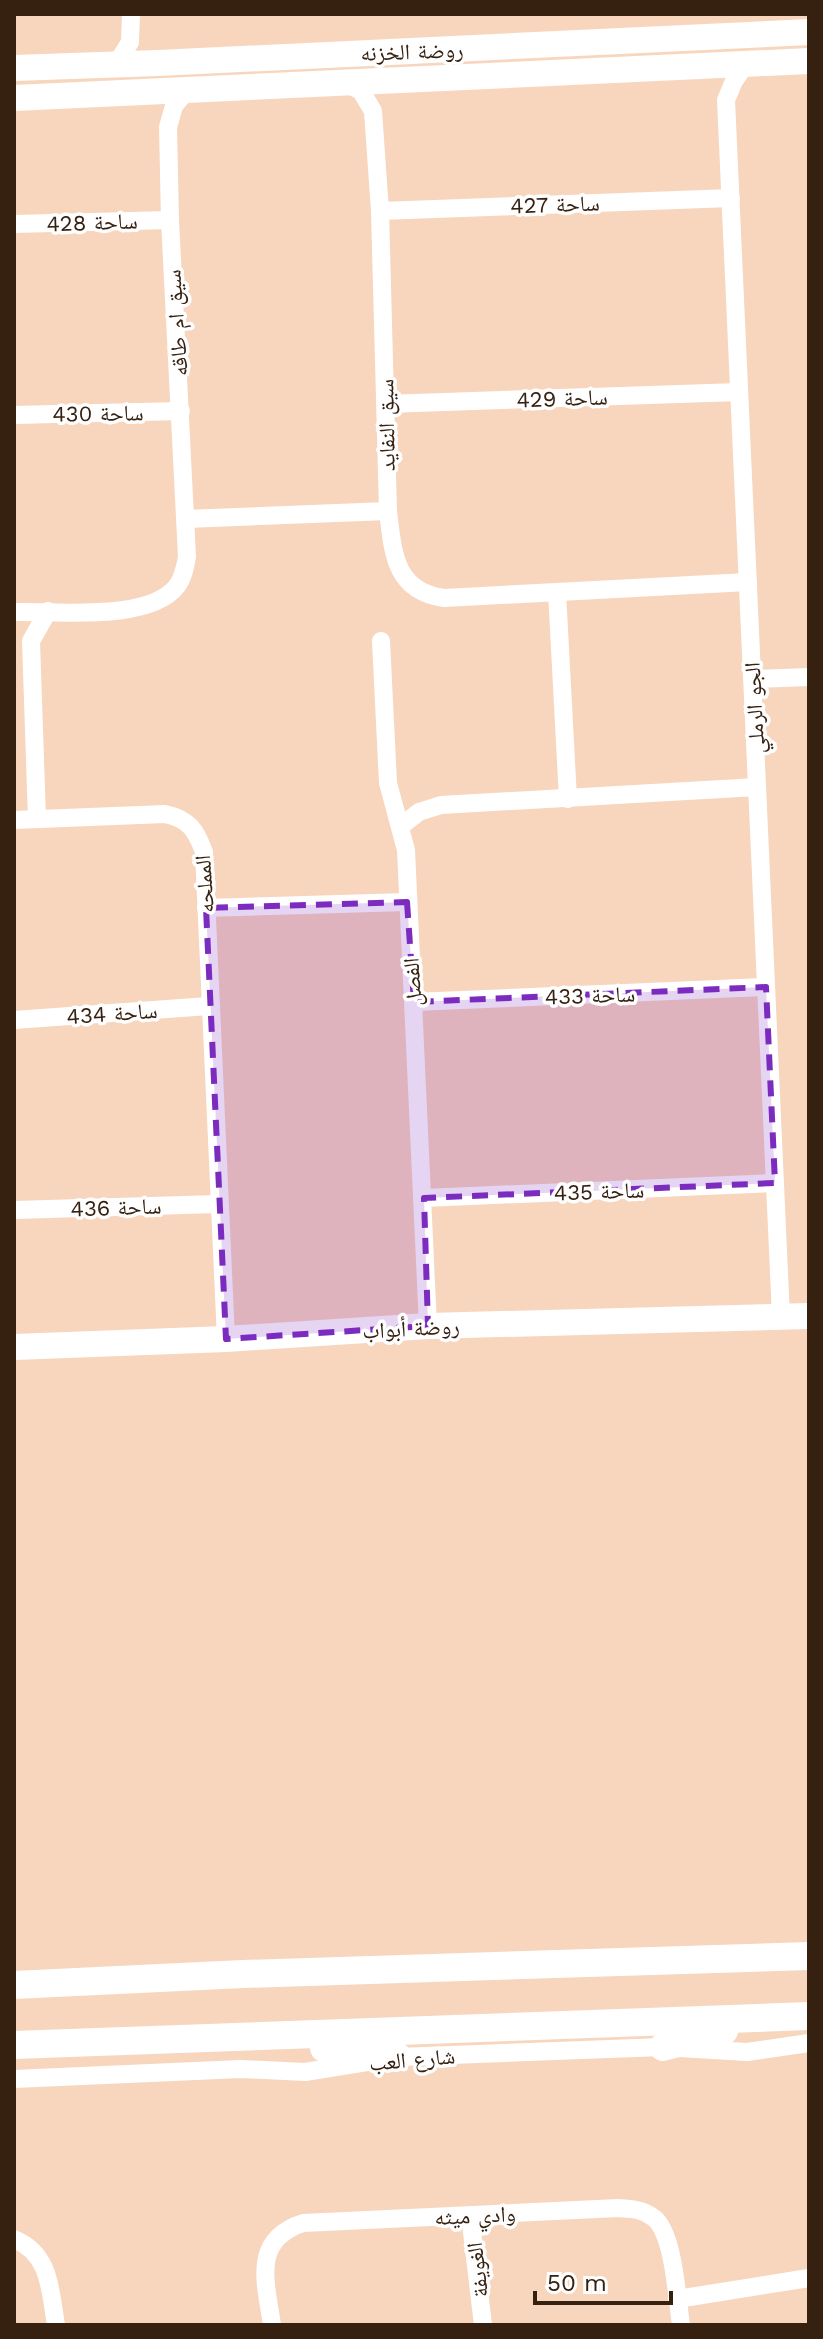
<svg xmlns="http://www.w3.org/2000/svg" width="823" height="2339" font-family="'Work Sans','Noto Naskh Arabic',sans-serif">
  <rect width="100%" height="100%" fill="#f8d5bd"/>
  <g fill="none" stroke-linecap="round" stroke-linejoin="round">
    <g stroke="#fff" stroke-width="18">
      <path d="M 746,64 L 734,81 L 726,100 L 781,1317"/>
      <path d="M 116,65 L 130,42 L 131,14"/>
      <path d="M 345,83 L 361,91 L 373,111 L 380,211 L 388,511 C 393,552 394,591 444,598 L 748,582"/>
      <path d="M 380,211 L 731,198"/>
      <path d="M 14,224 L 170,220"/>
      <path d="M 386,404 L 739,392"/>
      <path d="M 14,415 L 181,411"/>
      <path d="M 186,519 L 388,511"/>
      <path d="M 557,592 L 568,799"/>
      <path d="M 14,612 C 57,611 149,622 177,586 C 183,578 185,568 187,557 L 170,220 L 168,127 L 174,106 L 187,90"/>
      <path d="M 381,641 L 388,783 L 406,850 L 428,1326"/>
      <path d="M 752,679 L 809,677"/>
      <path d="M 37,819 L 31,641 L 48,611"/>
      <path d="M 14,820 L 165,814 C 189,819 196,830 204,852 L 226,1339"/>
      <path d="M 401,826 L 419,812 L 441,805 L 757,787"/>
      <path d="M 206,908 L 407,902"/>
      <path d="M 414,1002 L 766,987"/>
      <path d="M 14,1020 L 209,1006"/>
      <path d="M 424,1198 L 775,1183"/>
      <path d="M 14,1210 L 218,1204"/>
      <path d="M 14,2079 L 241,2069 L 305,2072 L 398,2057 L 663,2047 L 747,2052 L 809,2043"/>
      <path d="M 470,2215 L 483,2325"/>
      <path d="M 14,2239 C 51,2254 50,2291 56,2325"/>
      <path d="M 677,2299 L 809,2278"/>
      <path d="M 272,2325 C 266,2283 251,2240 303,2223 L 618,2208 C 631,2209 643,2209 654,2218 C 674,2234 677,2299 681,2325"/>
    </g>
    <g stroke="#fff" stroke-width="26">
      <path d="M 14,68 L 158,63 L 809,32"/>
      <path d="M 14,98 L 809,61"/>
      <path d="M 14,1347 L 226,1339 L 428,1326 L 809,1316"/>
    </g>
    <g stroke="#fff" stroke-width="28">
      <path d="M 14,1985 L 243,1974 L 809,1956"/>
      <path d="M 14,2045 L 809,2016"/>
      <path d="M 663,2047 L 724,2031"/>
      <path d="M 324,2048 L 398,2057"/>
    </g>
  </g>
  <path fill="#7b2cbf" fill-opacity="0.2" stroke="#7b2cbf" stroke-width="6" stroke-dasharray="16 10" stroke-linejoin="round" d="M 407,902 L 414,1002 L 766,987 L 775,1183 L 424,1198 L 428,1326 L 226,1339 L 206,908 Z"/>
  <g text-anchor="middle" stroke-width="7" stroke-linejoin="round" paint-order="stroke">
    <g font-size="22" fill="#362111" stroke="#fefefe">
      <text transform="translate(412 51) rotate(-2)" y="8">روضة الخزنه</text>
      <text transform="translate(555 204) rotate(-2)" y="8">ساحة 427</text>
      <text transform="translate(92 222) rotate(-2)" y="8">ساحة 428</text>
      <text transform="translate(176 323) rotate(-94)" y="8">سيق ام طاقه</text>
      <text transform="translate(562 398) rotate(-2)" y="8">ساحة 429</text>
      <text transform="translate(98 413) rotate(-1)" y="8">ساحة 430</text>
      <text transform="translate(386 425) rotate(-91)" y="8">سيق النفايد</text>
      <text transform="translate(754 708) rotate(-93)" y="8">الجو الرملي</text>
      <text transform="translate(204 884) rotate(-94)" y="8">المملحه</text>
      <text transform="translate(412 982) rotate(-94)" y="8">الفصل</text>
      <text transform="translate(590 995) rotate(-2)" y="8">ساحة 433</text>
      <text transform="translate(112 1013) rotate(-4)" y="8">ساحة 434</text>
      <text transform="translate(599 1191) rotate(-2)" y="8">ساحة 435</text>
      <text transform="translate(116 1207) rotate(-2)" y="8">ساحة 436</text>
      <text transform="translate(411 1328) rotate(-3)" y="8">روضة أبواب</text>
      <text transform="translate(412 2059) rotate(-5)" y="8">شارع العب</text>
      <text transform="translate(475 2215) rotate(-3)" y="8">وادي ميثه</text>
      <text transform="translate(477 2270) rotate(-97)" y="8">الغويفة</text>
    </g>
  </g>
  <rect width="823" height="2339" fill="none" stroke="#362111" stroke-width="32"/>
  <path d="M535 2291v12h136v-12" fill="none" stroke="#362111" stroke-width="4"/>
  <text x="547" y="2291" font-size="24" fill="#362111" stroke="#fefefe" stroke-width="6" paint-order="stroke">50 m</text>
</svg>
